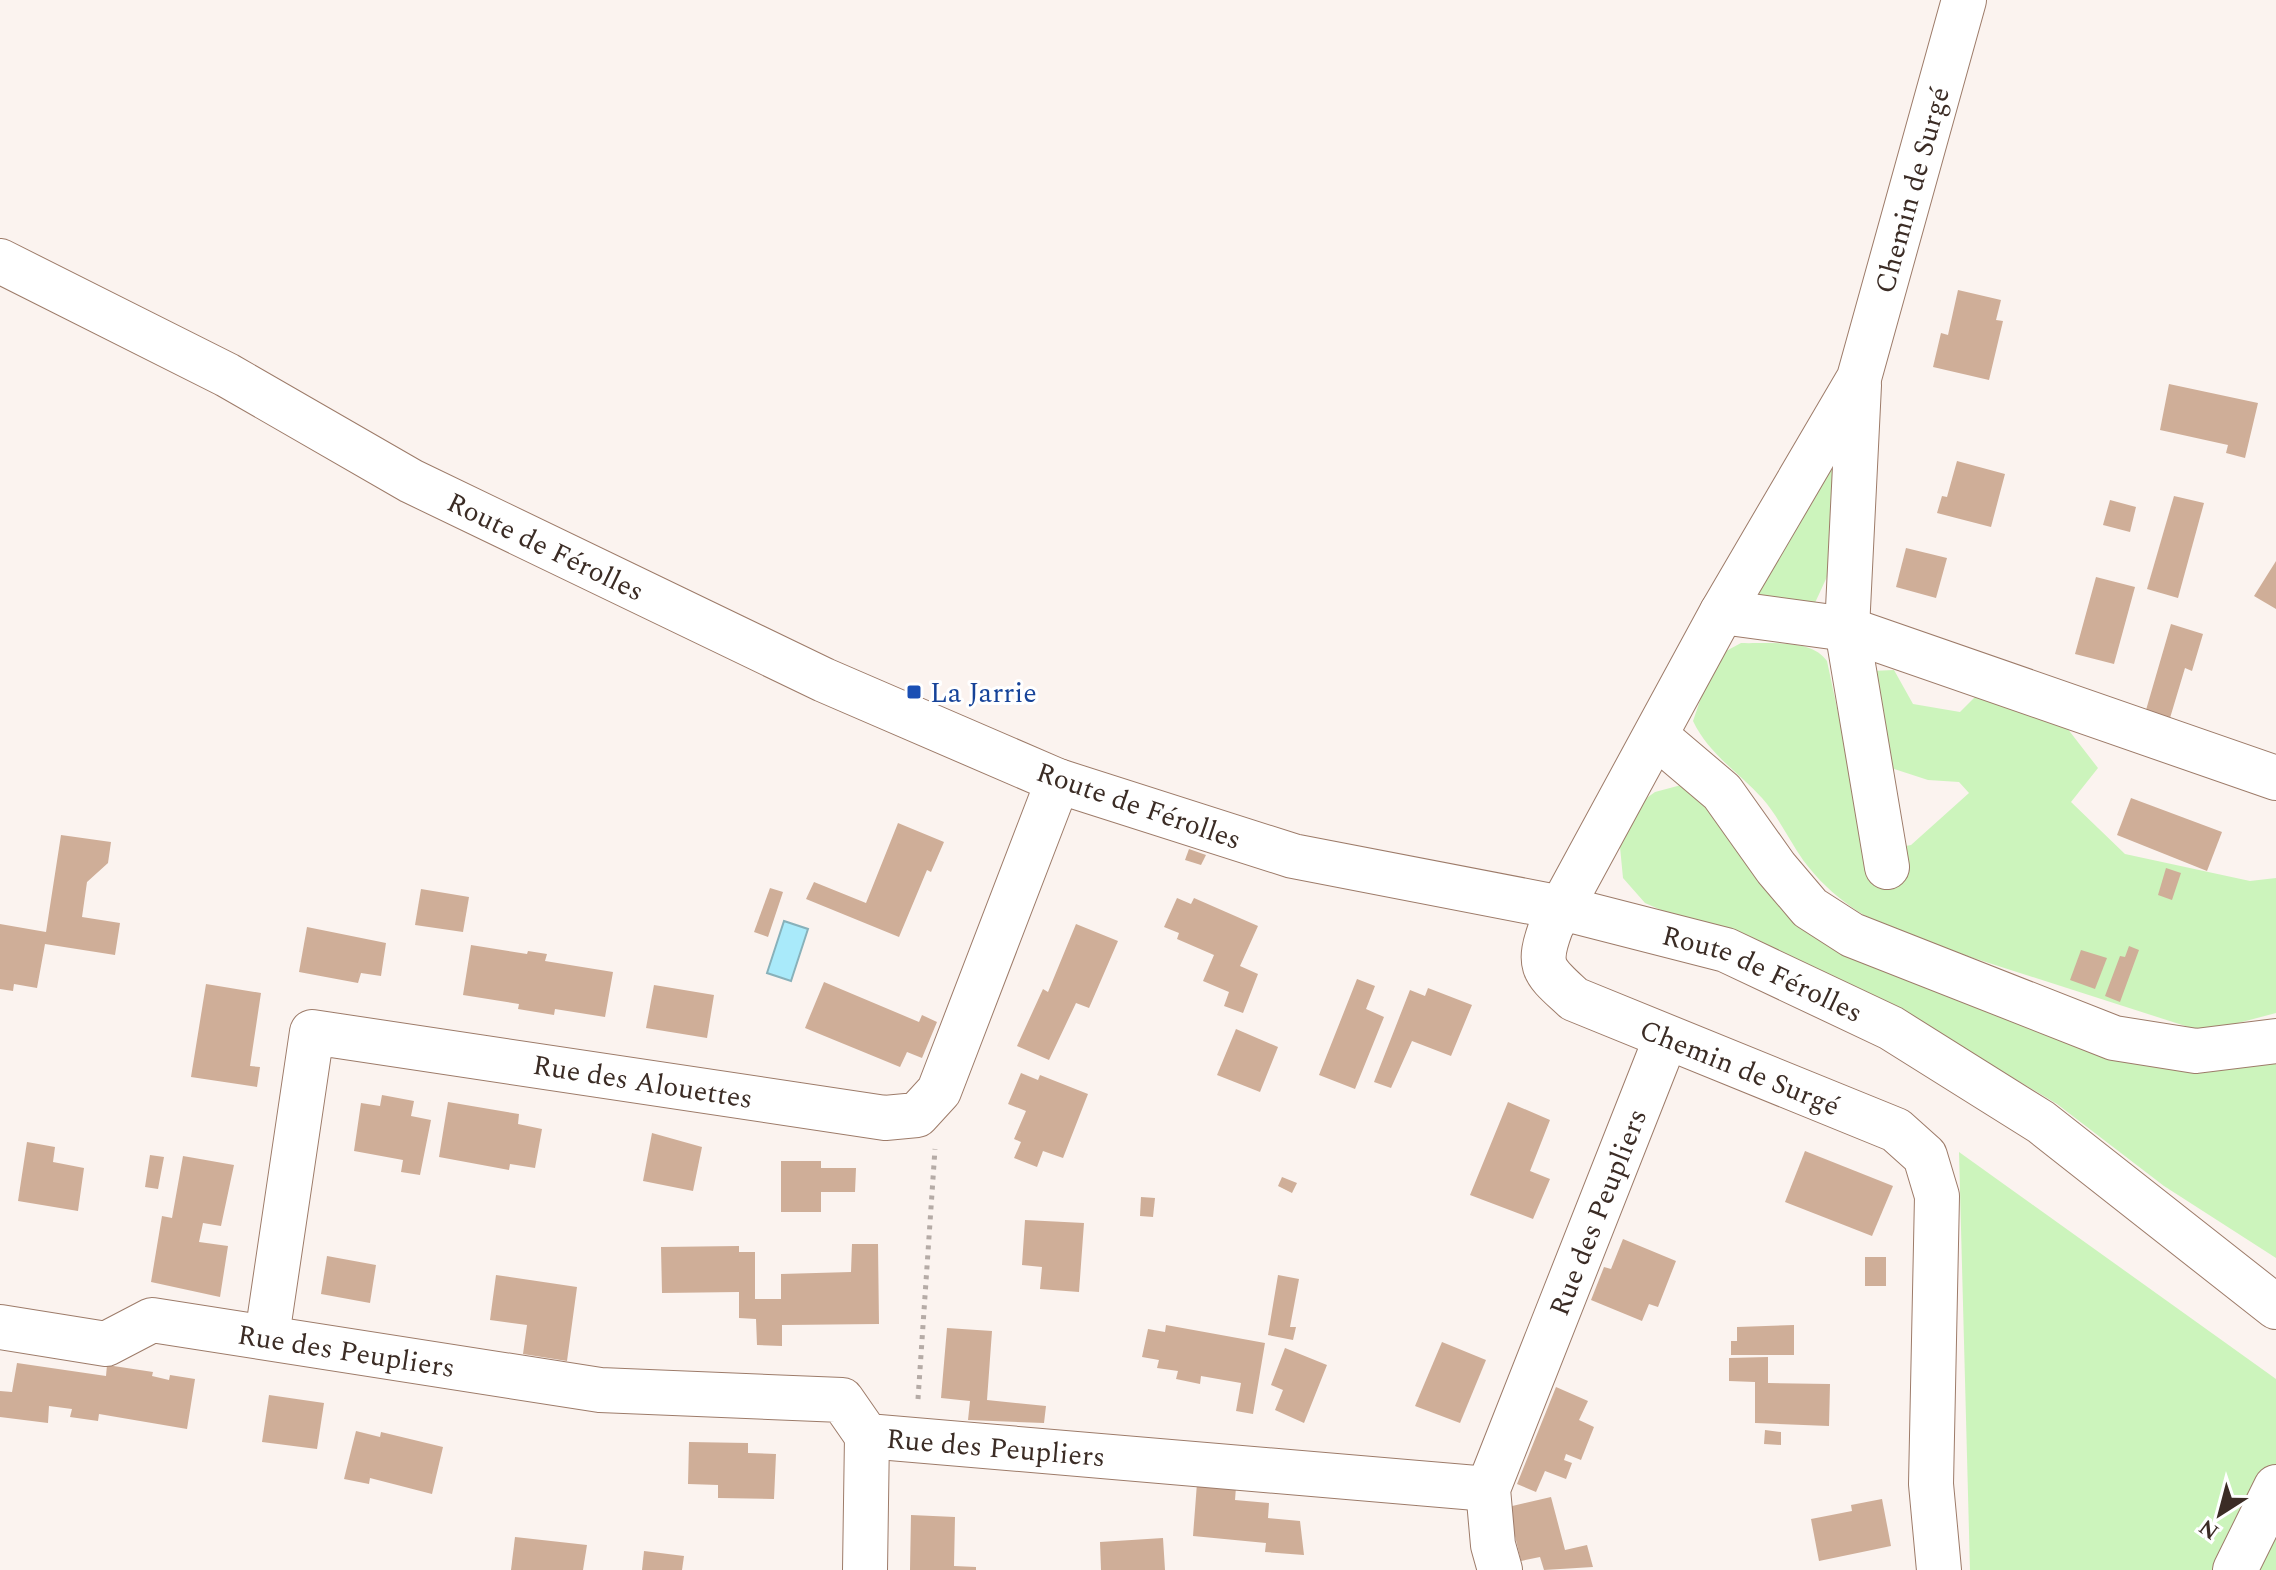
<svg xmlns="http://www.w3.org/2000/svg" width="2276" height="1570" font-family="Spectral,serif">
  <rect width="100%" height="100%" fill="#fbf3ef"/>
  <g fill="#ccf4bc">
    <path d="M 1827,464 L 1834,468 L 1831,568 L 1814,605 L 1755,594 Z"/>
    <path d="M 1741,643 C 1766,644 1812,638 1827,661 L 1868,853 L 1911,845 L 1969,793 L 1959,782 L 1928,780 L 1885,766 L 1872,671 L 1894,670 L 1913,704 L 1960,712 L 1977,695 L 2067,728 L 2098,768 L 2071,802 L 2125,854 L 2250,881 L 2276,878 L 2276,1013 L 2204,1032 L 1911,938 C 1867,920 1832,899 1803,860 C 1789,840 1778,816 1762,798 C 1738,772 1708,753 1693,721 L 1715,657 Z"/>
    <path d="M 1685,784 L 1715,802 L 1775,892 L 2057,1033 L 2276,1054 L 2276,1258 L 2164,1186 L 2057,1104 L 1928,1027 L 1645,903 L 1623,878 L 1620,847 L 1641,802 L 1655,792 Z"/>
    <path d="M 1959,1152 L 2276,1379 L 2276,1570 L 1970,1570 Z"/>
  </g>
  <path fill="#a9eafa" stroke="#88b1ba" stroke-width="2" d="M 784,921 L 808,929 L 791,981 L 767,973 Z"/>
  <g fill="#cfae98">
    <path d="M 1958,290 L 2001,300 L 1996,320 L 2003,321 L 1989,380 L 1933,367 L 1941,333 L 1948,335 Z"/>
    <path d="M 2169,384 L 2258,403 L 2245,458 L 2226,453 L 2228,445 L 2160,430 Z"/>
    <path d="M 1957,461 L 2005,474 L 1991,527 L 1937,513 L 1942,496 L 1947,497 Z"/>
    <path d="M 2174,496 L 2204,503 L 2178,598 L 2147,589 Z"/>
    <path d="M 2110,500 L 2136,507 L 2130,532 L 2103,525 Z"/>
    <path d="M 1906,548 L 1947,558 L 1936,598 L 1896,587 Z"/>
    <path d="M 2276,561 L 2276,609 L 2254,596 Z"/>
    <path d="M 2096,577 L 2135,587 L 2114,664 L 2075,654 Z"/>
    <path d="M 2171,624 L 2203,634 L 2192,671 L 2185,668 L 2170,718 L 2146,710 Z"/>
    <path d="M 906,685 L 923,692 L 920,699 L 904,691 Z"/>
    <path d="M 2131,798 L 2222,832 L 2207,871 L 2117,835 Z"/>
    <path d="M 898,823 L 944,842 L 931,872 L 927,870 L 899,937 L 806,899 L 814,882 L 866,903 Z"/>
    <path d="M 61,835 L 111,842 L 108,863 L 87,882 L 82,917 L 120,923 L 115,955 L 45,944 L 37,988 L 14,984 L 13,991 L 0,989 L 0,924 L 46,932 Z"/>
    <path d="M 1189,849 L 1206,855 L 1201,865 L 1185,860 Z"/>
    <path d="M 2166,868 L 2181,873 L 2172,900 L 2158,895 Z"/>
    <path d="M 770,888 L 783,892 L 768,937 L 754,932 Z"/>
    <path d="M 421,889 L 469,897 L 463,932 L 415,925 Z"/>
    <path d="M 1177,898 L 1191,904 L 1194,898 L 1258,926 L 1240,966 L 1258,974 L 1243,1013 L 1224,1006 L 1229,992 L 1203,981 L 1214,955 L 1177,939 L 1179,933 L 1164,927 Z"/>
    <path d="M 1076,924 L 1118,941 L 1089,1008 L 1076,1003 L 1049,1060 L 1017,1046 L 1043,989 L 1048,992 Z"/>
    <path d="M 307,927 L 386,943 L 381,976 L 361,973 L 358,983 L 299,972 Z"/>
    <path d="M 471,945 L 527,954 L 528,951 L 547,954 L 545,961 L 613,972 L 605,1017 L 555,1009 L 554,1015 L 518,1009 L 519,1004 L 463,995 Z"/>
    <path d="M 2129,946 L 2139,950 L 2120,1002 L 2105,996 L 2120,956 L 2125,957 Z"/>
    <path d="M 2081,950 L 2107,958 L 2095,989 L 2070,980 Z"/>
    <path d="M 1357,979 L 1375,986 L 1366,1009 L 1384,1017 L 1355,1089 L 1319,1075 Z"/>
    <path d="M 824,982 L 919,1022 L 922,1015 L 937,1022 L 922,1058 L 907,1052 L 900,1067 L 805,1028 Z"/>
    <path d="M 206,984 L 261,993 L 250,1066 L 260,1067 L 257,1087 L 191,1077 Z"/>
    <path d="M 654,985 L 714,995 L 707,1038 L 646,1028 Z"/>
    <path d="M 1428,988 L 1472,1005 L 1451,1056 L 1412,1041 L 1391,1088 L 1374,1082 L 1410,990 L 1425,996 Z"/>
    <path d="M 1236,1029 L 1278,1047 L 1260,1092 L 1217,1075 Z"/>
    <path d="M 1021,1073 L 1038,1080 L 1040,1075 L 1088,1094 L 1063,1158 L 1043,1151 L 1037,1167 L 1014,1158 L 1021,1142 L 1014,1139 L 1026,1111 L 1008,1104 Z"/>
    <path d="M 382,1095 L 414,1101 L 411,1116 L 431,1120 L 420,1175 L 401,1172 L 403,1160 L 354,1151 L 361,1103 L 380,1106 Z"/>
    <path d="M 448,1102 L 519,1114 L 518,1124 L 542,1129 L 535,1168 L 510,1164 L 509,1170 L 439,1157 Z"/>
    <path d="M 1508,1102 L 1550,1120 L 1530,1171 L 1550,1179 L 1533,1219 L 1470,1195 Z"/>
    <path d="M 652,1133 L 702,1147 L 693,1191 L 643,1181 Z"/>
    <path d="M 27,1142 L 55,1147 L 53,1162 L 84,1168 L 78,1211 L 18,1201 Z"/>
    <path d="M 1805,1151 L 1893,1186 L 1872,1236 L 1785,1202 Z"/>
    <path d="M 150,1155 L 164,1157 L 158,1189 L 145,1187 Z"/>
    <path d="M 183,1156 L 234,1165 L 221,1226 L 203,1223 L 199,1242 L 228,1246 L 220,1297 L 151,1282 L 162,1216 L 172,1218 Z"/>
    <path d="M 781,1161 L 821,1161 L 821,1168 L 856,1168 L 855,1192 L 821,1192 L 821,1212 L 781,1212 Z"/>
    <path d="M 1282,1177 L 1297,1183 L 1292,1193 L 1278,1186 Z"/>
    <path d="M 1141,1197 L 1155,1198 L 1153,1217 L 1140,1216 Z"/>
    <path d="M 1025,1220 L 1084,1223 L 1079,1292 L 1040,1289 L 1042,1267 L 1022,1265 Z"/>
    <path d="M 1623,1239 L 1676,1261 L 1658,1307 L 1649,1304 L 1642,1321 L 1591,1300 L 1604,1267 L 1611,1269 Z"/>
    <path d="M 852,1244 L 878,1244 L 879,1324 L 782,1325 L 782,1346 L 757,1345 L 756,1319 L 739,1318 L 739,1292 L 662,1293 L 661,1247 L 739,1246 L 739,1252 L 755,1252 L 755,1299 L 781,1299 L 781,1274 L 851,1272 Z"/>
    <path d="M 327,1256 L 376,1265 L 370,1303 L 321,1294 Z"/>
    <rect x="1865" y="1257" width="21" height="29"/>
    <path d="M 496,1275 L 577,1287 L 567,1361 L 523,1354 L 527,1325 L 490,1320 Z"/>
    <path d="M 1278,1275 L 1299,1279 L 1290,1327 L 1296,1327 L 1293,1340 L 1268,1335 Z"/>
    <path d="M 1166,1325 L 1265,1343 L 1253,1414 L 1236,1411 L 1241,1383 L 1201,1376 L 1200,1384 L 1176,1379 L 1178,1371 L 1157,1368 L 1159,1360 L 1142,1357 L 1148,1329 L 1165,1332 Z"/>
    <path d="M 1794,1325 L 1794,1355 L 1731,1355 L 1731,1341 L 1737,1341 L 1737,1327 Z"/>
    <path d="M 947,1328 L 992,1331 L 987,1400 L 1046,1406 L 1044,1423 L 968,1420 L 970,1401 L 941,1398 Z"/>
    <path d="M 1442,1342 L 1486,1360 L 1460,1423 L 1415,1406 Z"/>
    <path d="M 1285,1348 L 1327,1365 L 1304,1423 L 1275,1410 L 1283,1390 L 1271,1385 Z"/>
    <path d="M 1768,1357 L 1768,1383 L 1830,1384 L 1829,1426 L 1755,1423 L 1755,1382 L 1729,1381 L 1729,1358 Z"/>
    <path d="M 17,1363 L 106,1376 L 107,1365 L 153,1372 L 152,1376 L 169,1380 L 170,1375 L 195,1379 L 187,1429 L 99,1414 L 98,1421 L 70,1417 L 72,1409 L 49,1406 L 48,1423 L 0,1417 L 0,1391 L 12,1392 Z"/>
    <path d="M 1556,1387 L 1588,1401 L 1579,1420 L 1594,1427 L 1581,1460 L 1566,1454 L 1564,1460 L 1572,1463 L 1566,1479 L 1545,1471 L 1536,1492 L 1517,1484 Z"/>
    <path d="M 269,1395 L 324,1403 L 317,1449 L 262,1442 Z"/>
    <path d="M 1765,1430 L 1781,1432 L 1781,1445 L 1764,1444 Z"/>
    <path d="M 356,1431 L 380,1437 L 381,1432 L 443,1447 L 432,1494 L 370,1478 L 369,1484 L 344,1479 Z"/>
    <path d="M 689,1442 L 748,1443 L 748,1453 L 776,1454 L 774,1499 L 718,1498 L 718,1485 L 688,1484 Z"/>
    <path d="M 1197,1483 L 1236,1487 L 1235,1500 L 1269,1503 L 1268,1518 L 1300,1521 L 1304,1555 L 1265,1552 L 1266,1543 L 1193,1536 Z"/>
    <path d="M 1551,1497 L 1565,1550 L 1587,1545 L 1593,1567 L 1544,1570 L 1540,1557 L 1521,1561 L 1508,1507 Z"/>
    <path d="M 1882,1499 L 1891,1546 L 1819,1561 L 1811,1519 L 1852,1511 L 1851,1505 Z"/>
    <path d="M 911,1515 L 955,1517 L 954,1566 L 976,1567 L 976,1570 L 910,1570 Z"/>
    <path d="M 515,1537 L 587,1545 L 583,1570 L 511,1570 Z"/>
    <path d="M 1163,1538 L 1165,1570 L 1101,1570 L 1100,1542 Z"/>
    <path d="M 644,1551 L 684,1556 L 682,1570 L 642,1570 Z"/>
  </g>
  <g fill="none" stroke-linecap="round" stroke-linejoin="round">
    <g stroke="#9d7b69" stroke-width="46">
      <g id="minor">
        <path id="s1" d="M 0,261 L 227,375 L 411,481 L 824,680 L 1058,781 L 939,1091 L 917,1115 L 885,1118 L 312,1032 L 267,1336"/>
        <path d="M 1859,385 L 1847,629 L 1887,867"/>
        <path d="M 1722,612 L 1847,629 L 2276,778"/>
        <path id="s2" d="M 0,1327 L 106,1344 L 152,1320 L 600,1390 L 842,1400 L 867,1436 L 1488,1489"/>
        <path d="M 865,1570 L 867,1436"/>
        <path id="s3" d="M 1500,1570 L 1493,1545 L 1488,1489 L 1666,1038"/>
        <path id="s4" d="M 1939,1570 L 1931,1484 L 1937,1196 L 1925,1156 L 1896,1130 L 1574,999 C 1544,971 1536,968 1551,927 L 1722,612 L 1859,378 L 1964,0"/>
      </g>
    </g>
    <g stroke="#9d7b69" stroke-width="46">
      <g id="tertiary">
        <path id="s5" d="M 1058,781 L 1293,856 L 1562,908 L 1726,950 L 1891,1028 L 2041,1122 L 2276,1307"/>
      </g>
    </g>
    <g stroke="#9d7b69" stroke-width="46">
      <g id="trunk">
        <path d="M 1656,736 L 1722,792 L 1776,868 L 1810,908 L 1852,935 L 2114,1038 L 2196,1051 L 2276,1041"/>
        <path d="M 2235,1570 L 2276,1487"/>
      </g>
    </g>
    <path stroke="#b5aba6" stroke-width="5" stroke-dasharray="4 6" stroke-linecap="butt" d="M 918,1399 L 935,1149"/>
    <use href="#minor" stroke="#fff" stroke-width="44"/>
    <use href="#tertiary" stroke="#fff" stroke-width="44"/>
    <use href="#trunk" stroke="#fff" stroke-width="44"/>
  </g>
  <rect fill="#1a4fb4" stroke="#fff" stroke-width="3" x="906" y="684" width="16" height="16" rx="4"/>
  <g text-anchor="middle" stroke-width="6" stroke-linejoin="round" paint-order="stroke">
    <g font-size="28" fill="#3b2c25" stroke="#fff">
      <text dy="10" stroke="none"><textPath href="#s4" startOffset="1712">Chemin de Surgé</textPath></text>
      <text dy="10" stroke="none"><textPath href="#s1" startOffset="616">Route de Férolles</textPath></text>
      <text transform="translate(1139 805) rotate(19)" y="10">Route de Férolles</text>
      <text dy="10" stroke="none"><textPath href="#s5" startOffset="732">Route de Férolles</textPath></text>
      <text transform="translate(1740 1067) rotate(22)" y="10">Chemin de Surgé</text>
      <text transform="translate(643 1081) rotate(9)" y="10">Rue des Alouettes</text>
      <text dy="10" stroke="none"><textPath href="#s3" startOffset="380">Rue des Peupliers</textPath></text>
      <text dy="10" stroke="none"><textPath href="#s2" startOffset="356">Rue des Peupliers</textPath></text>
      <text dy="10" stroke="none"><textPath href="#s2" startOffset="1028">Rue des Peupliers</textPath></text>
    </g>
    <g font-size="28" fill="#164399" stroke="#fff" text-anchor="start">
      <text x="930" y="702">La Jarrie</text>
    </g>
  </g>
  <g transform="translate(2220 1514) rotate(216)" stroke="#ffffff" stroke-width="6" paint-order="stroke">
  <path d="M0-6L14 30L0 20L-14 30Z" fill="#3b2c25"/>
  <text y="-12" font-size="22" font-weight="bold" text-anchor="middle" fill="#3b2c25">N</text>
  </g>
</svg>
